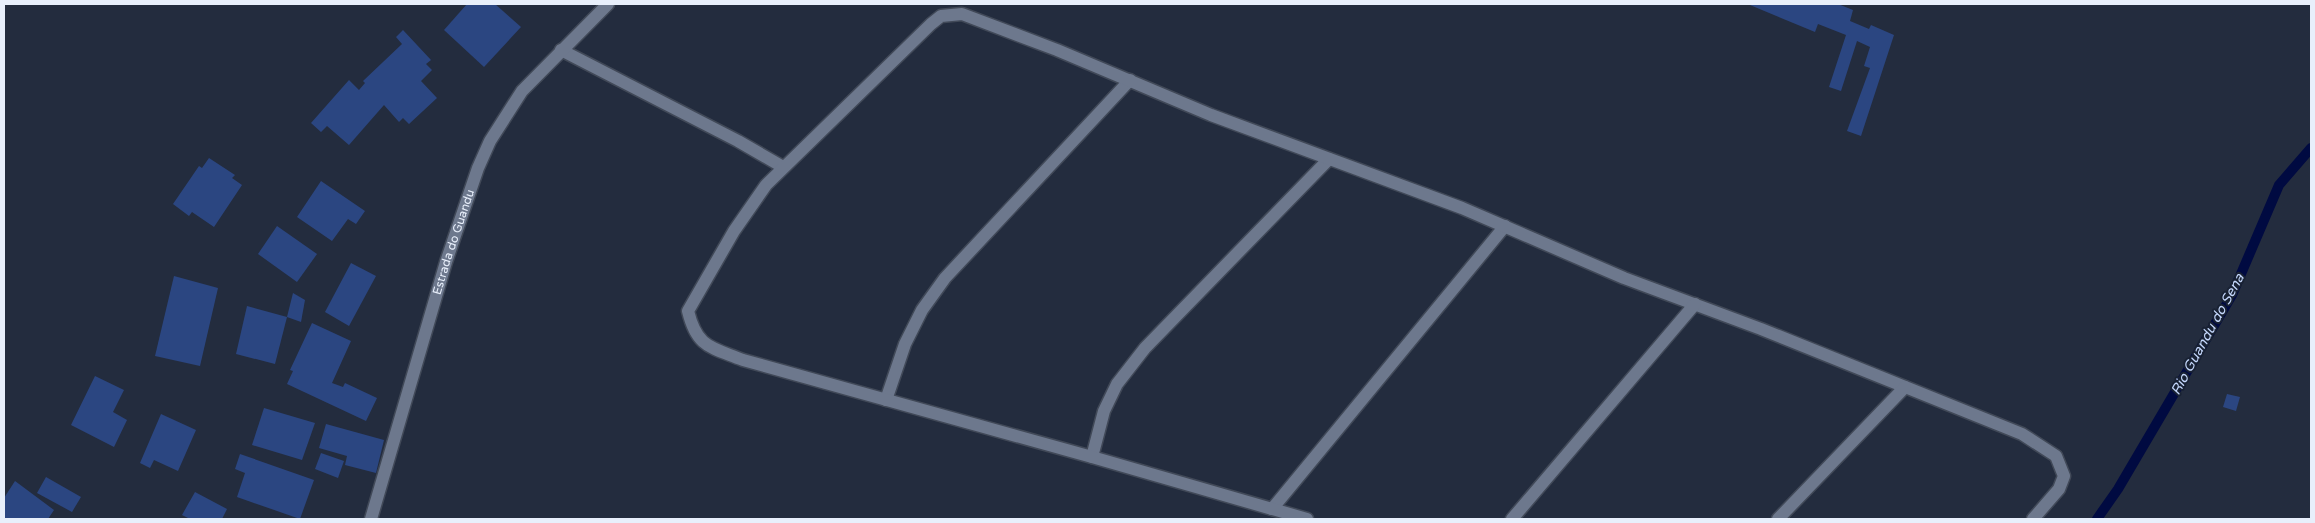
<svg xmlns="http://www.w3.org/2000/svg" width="2315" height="523" font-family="'Varela Round',sans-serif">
  <rect width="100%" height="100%" fill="#232c3e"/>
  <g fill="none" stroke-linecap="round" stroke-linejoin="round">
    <path stroke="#000a41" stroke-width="10" d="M 2097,519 L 2118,489 L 2232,295 L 2279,185 L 2311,148"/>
  </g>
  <g fill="#2b4681">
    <path d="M 467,4 L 495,4 L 521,27 L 484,67 L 444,30 Z"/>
    <path d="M 1751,4 L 1838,4 L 1853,10 L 1850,21 L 1869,29 L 1871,25 L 1894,35 L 1861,136 L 1847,131 L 1870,68 L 1864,66 L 1870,47 L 1857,41 L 1841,91 L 1829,87 L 1846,35 L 1818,24 L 1815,32 L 1750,5 Z"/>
    <path d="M 403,30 L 431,60 L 426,64 L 432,70 L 421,81 L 437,98 L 409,124 L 403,118 L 399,122 L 384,105 L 349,145 L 327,126 L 321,132 L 311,123 L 349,80 L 359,90 L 365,83 L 363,81 L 402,44 L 396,37 Z"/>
    <path d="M 209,158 L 235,175 L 232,178 L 242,185 L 214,227 L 192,212 L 189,216 L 173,204 L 199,166 L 202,168 Z"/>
    <path d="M 321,181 L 365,211 L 356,224 L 348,219 L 332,241 L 297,217 Z"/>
    <path d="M 277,226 L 317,254 L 297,282 L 258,254 Z"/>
    <path d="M 351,263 L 376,276 L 349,326 L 325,312 Z"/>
    <path d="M 174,276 L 218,288 L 200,366 L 155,356 Z"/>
    <path d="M 293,293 L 305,300 L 301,322 L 287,317 Z"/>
    <path d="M 247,306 L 287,317 L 275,364 L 236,354 Z"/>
    <path d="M 312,323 L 351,341 L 332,383 L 343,387 L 345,383 L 377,398 L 366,421 L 287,384 L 293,371 L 290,370 Z"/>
    <path d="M 95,376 L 124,390 L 113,412 L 127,420 L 114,447 L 71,425 Z"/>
    <path d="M 2227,394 L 2240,397 L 2236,411 L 2223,407 Z"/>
    <path d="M 264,408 L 315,423 L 302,460 L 252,445 Z"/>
    <path d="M 161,414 L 196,430 L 178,471 L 154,460 L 150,468 L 140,463 Z"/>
    <path d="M 326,424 L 384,440 L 376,473 L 345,465 L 347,456 L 319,448 Z"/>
    <path d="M 321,453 L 344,461 L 338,478 L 315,469 Z"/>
    <path d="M 240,454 L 314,480 L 300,519 L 237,497 L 245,473 L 235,469 Z"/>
    <path d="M 46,477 L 81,497 L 72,512 L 37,493 Z"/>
    <path d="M 15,481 L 54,510 L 48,519 L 4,519 L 4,498 Z"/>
    <path d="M 195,492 L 227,509 L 222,519 L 190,519 L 182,515 Z"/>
  </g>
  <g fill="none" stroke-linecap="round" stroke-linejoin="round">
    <g stroke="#414958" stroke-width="15">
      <g id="minor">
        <path d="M 561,50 L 738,141 L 783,167"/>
        <path d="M 886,400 L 905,344 L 922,310 L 945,278 L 1130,80"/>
        <path d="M 1092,457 L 1104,411 L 1117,384 L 1145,348 L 1329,159"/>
        <path d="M 1272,509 L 1505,226"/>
        <path id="s1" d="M 371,519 L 446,262 L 478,168 L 490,141 L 522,91 L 608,4"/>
        <path d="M 1307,519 L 1092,457 L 743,360 C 711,347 697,348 688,311 L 734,231 L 766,185 L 931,24 L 941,16 L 962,14 L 1057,50 L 1211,115 L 1462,208 L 1624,278 L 1761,329 L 2022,434 L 2056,456 L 2064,476 L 2059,489 L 2033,519"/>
        <path d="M 1512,519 L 1695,304"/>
        <path d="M 1778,519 L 1905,387"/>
      </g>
    </g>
    <use href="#minor" stroke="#6d788d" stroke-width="12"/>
  </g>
  <g text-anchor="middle" stroke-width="4" stroke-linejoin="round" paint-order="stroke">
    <g font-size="12" fill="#e8effb" stroke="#192234">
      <text dy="4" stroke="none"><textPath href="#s1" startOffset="289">Estrada do Guandu</textPath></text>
    </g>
    <g font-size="14" font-style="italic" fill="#c4d7fb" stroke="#192234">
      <text transform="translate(2207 334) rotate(-61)" y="5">Rio Guandu do Sena</text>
    </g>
  </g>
  <rect width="2315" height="523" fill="none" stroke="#e8effb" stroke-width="10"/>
</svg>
